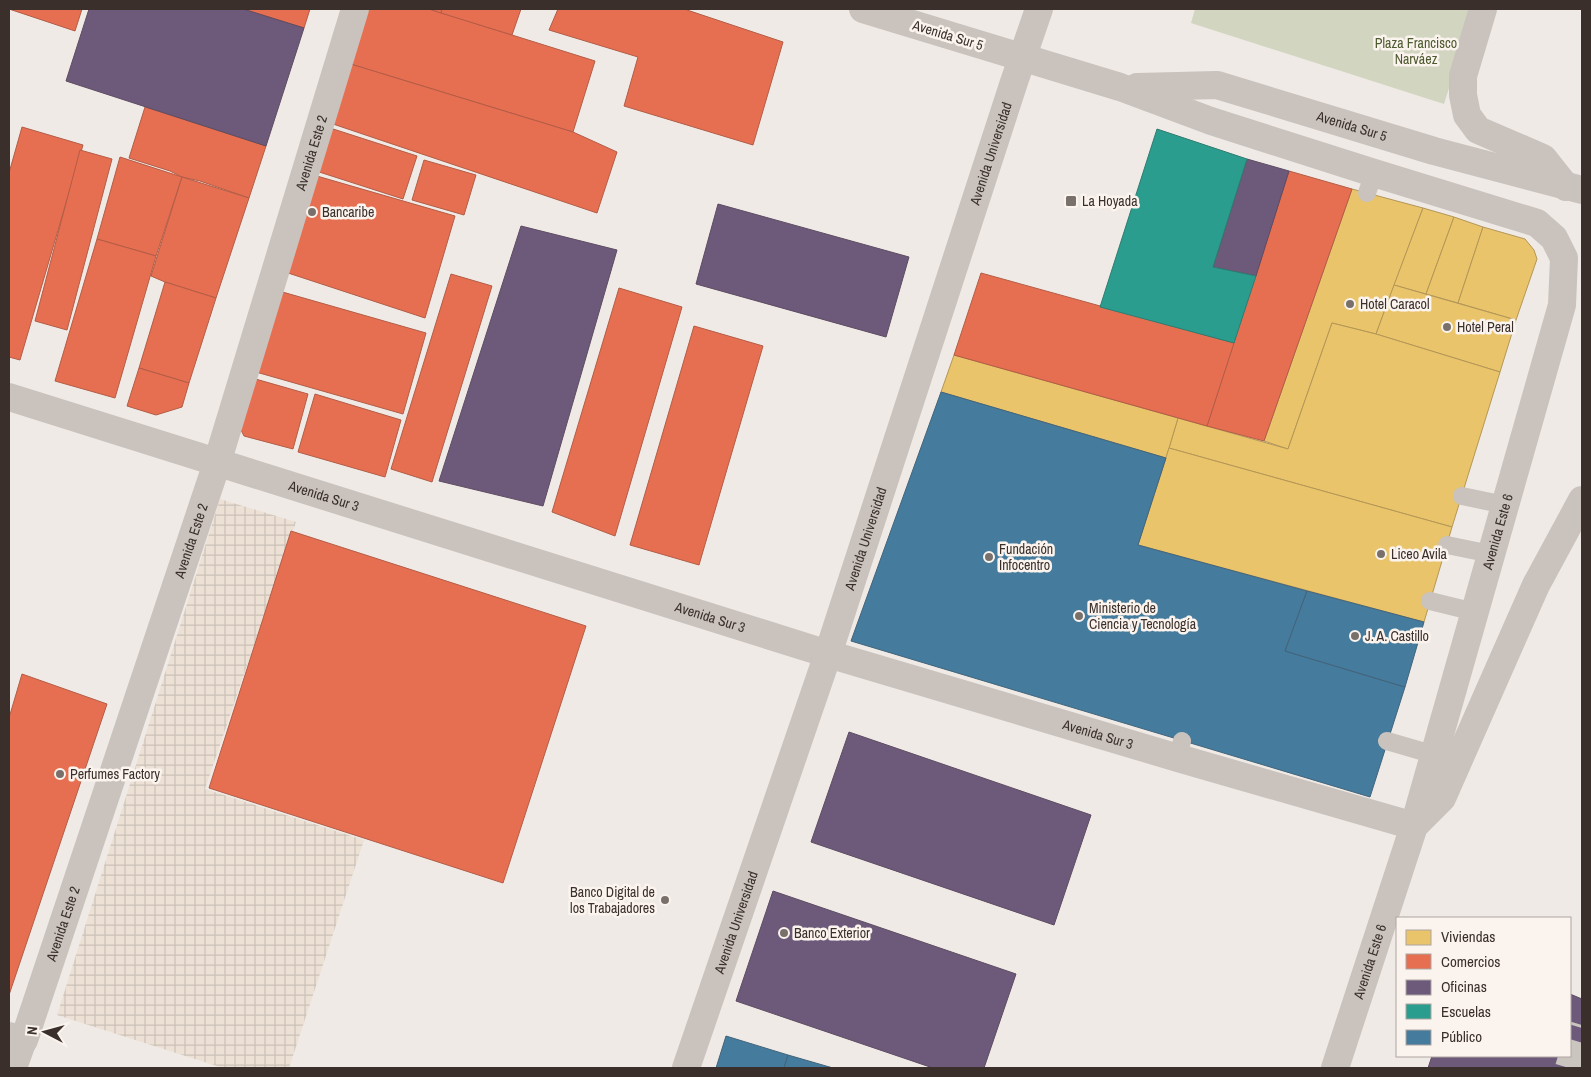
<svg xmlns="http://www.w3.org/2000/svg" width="1591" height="1077" font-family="'Archivo Narrow',sans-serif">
  <defs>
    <pattern id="plaza-grid" width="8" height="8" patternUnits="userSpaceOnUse" patternTransform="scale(1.25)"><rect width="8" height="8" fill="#ede1d5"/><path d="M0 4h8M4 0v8" fill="none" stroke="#ccc1b7"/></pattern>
  </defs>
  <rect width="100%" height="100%" fill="#efeae5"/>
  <path fill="#d2d5c0" d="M 1195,9 L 1474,9 L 1444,104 L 1191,23 Z"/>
  <path fill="url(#plaza-grid)" d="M 220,499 L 296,522 L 205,789 L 364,840 L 289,1068 L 223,1068 L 57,1015 Z"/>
  <g fill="#e9c46a" stroke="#b49757">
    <path d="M 1352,189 L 1423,208 L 1376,334 L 1332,323 L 1288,449 L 1264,441 Z"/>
    <path d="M 1423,208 L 1454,217 L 1426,294 L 1394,285 Z"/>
    <path d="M 1454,217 L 1483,227 L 1458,303 L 1426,294 Z"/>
    <path d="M 1483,227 L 1525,239 L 1534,250 L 1537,259 L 1516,320 L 1458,303 Z"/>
    <path d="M 1394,285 L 1516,320 L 1500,372 L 1376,334 Z"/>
    <path d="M 1332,323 L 1376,334 L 1500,372 L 1452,527 L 1169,448 L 1178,418 L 1288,449 Z"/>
    <path d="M 954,355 L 1178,418 L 1166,458 L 941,392 Z"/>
    <path d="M 1169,448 L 1452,527 L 1424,622 L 1138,545 Z"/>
  </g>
  <g fill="#e76f51" stroke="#b35c46">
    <path d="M 9,9 L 82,9 L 75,31 Z"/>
    <path d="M 243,9 L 310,9 L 304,28 Z"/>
    <path d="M 362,9 L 429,9 L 595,61 L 573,132 L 344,62 Z"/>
    <path d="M 429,9 L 442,9 L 441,13 Z"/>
    <path d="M 442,9 L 521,9 L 512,35 L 441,13 Z"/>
    <path d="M 558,9 L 684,9 L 783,42 L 753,145 L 624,106 L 638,57 L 549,30 Z"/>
    <path d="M 344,62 L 573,132 L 617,152 L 597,213 L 327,122 Z"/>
    <path d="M 145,107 L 266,146 L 249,198 L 200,181 L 182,177 L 170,171 L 129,158 Z"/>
    <path d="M 22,127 L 83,145 L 20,360 L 9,357 L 9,173 Z"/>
    <path d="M 327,127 L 417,156 L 403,199 L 313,170 Z"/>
    <path d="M 80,150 L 112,159 L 67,330 L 35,321 Z"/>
    <path d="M 120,157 L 182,177 L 156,256 L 97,239 Z"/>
    <path d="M 424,160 L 476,175 L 464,215 L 412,200 Z"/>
    <path d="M 1289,171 L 1352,189 L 1264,441 L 1207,426 Z"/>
    <path d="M 310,174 L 455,216 L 425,318 L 282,271 Z"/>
    <path d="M 182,177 L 249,198 L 216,298 L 165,282 L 151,276 Z"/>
    <path d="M 97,239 L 156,256 L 115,398 L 55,381 Z"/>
    <path d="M 981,273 L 1234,343 L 1207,426 L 954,355 Z"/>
    <path d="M 451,274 L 492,286 L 432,482 L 391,469 Z"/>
    <path d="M 165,282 L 216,298 L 189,383 L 139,368 Z"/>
    <path d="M 619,288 L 682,307 L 615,536 L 552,512 Z"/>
    <path d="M 272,289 L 426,333 L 403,414 L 249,370 Z"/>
    <path d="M 694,326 L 763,346 L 699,565 L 630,545 Z"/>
    <path d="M 139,368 L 189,383 L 182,407 L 156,415 L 127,406 Z"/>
    <path d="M 245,376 L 308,394 L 293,449 L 244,436 L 237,422 Z"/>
    <path d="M 315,394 L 401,420 L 385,477 L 298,452 Z"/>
    <path d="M 291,531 L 586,626 L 503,883 L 209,788 Z"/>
    <path d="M 22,674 L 107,704 L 9,995 L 9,718 Z"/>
  </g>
  <g fill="#6d597a" stroke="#5e4c62">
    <path d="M 89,9 L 243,9 L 304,28 L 266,146 L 66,81 Z"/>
    <path d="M 1247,159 L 1289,171 L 1256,276 L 1213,267 Z"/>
    <path d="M 718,204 L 909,257 L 886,337 L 696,284 Z"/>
    <path d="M 521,226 L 617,250 L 543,506 L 439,481 Z"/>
    <path d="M 849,732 L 1091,815 L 1054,925 L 811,842 Z"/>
    <path d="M 773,891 L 1016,974 L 984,1068 L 933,1068 L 736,1001 Z"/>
    <path d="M 1570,994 L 1582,999 L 1582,1068 L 1428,1068 L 1432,1056 L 1570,1056 Z"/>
  </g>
  <path fill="#2a9d8f" stroke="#2f7c71" d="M 1157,129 L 1247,159 L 1213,267 L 1256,276 L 1234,343 L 1100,307 Z"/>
  <g fill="#457b9d" stroke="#42647b">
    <path d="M 941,392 L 1166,458 L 1138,545 L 1307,591 L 1285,651 L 1405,687 L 1370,797 L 851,641 Z"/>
    <path d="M 1307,591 L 1424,622 L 1405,687 L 1285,651 Z"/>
    <path d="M 726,1036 L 788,1055 L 784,1068 L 716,1068 Z"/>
    <path d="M 788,1055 L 833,1068 L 784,1068 Z"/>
  </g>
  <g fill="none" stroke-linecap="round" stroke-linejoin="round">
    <path stroke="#cbc5c0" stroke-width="28" stroke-dasharray="28 14" stroke-linecap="butt" d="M 1569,1068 L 1582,1025"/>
    <g stroke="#c9c2bd" stroke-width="18">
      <path d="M 1367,193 L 1374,173"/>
      <path d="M 1462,496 L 1505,505"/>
      <path d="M 1447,545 L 1491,554"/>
      <path d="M 1430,601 L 1475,612"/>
      <path d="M 1387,741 L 1435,755"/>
      <path d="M 1178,758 L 1182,741"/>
    </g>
    <path stroke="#c9c2bd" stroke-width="26" d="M 14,1068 L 24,1040"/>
    <g stroke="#c9c2bd" stroke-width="28">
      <path d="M 1483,9 L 1463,76 L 1463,95 L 1467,115 L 1478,130 L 1543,158 L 1566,187"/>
      <path id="s1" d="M 1137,87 L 1217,85 L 1434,151 L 1582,190"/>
      <path id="s2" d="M 9,397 L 828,654 L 1178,758 L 1414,826 L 1562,305 L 1564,258 L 1554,238 L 1537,223 L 1374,173 L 1211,121 L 1120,87 L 863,9"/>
      <path id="s3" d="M 9,1036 L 24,1040 L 217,463 L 355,9"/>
      <path id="s4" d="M 686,1068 L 828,654 L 1014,82 L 1039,9"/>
      <path id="s5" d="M 1335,1068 L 1414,826 L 1442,798 L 1536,585 L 1582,500"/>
    </g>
  </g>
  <g fill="#79706c" stroke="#fbf4ee" stroke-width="2">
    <rect x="1065" y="195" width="12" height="12" rx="2.5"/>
    <circle cx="312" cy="212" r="5"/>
    <circle cx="1350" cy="304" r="5"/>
    <circle cx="1447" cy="327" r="5"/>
    <circle cx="1381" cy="554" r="5"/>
    <circle cx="989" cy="557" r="5"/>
    <circle cx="1079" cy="616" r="5"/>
    <circle cx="1355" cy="636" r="5"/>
    <circle cx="60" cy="774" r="5"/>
    <circle cx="665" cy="900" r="5"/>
    <circle cx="784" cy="933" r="5"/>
  </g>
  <g text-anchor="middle" stroke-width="5" stroke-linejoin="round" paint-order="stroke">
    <g font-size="14" fill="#3a2f2b" stroke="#fbf4ee">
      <text transform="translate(948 35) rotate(17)" y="5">Avenida Sur 5</text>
      <text dy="5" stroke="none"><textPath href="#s1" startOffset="221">Avenida Sur 5</textPath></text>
      <text dy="5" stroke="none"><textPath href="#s3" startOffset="948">Avenida Este 2</textPath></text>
      <text dy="5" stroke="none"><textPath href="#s4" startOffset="964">Avenida Universidad</textPath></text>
      <text dy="5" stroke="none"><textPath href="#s2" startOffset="330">Avenida Sur 3</textPath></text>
      <text dy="5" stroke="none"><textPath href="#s2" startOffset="1775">Avenida Este 6</textPath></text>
      <text dy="5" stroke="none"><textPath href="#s4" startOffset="559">Avenida Universidad</textPath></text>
      <text dy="5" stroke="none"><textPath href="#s3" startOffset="542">Avenida Este 2</textPath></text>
      <text dy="5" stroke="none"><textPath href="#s2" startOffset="735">Avenida Sur 3</textPath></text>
      <text dy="5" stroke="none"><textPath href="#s2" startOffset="1140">Avenida Sur 3</textPath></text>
      <text dy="5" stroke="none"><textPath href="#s4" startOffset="154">Avenida Universidad</textPath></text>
      <text dy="5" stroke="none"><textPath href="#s3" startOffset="138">Avenida Este 2</textPath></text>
      <text dy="5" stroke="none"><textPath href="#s5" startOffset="112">Avenida Este 6</textPath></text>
    </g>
    <g font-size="14" fill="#4d592f" stroke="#fbf4ee">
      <text x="1416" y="48">Plaza Francisco<tspan x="1416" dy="16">Narváez</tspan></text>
    </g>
    <g font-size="14" fill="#3a2f2b" stroke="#fbf4ee" text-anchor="start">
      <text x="1082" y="206">La Hoyada</text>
      <text x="322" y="217">Bancaribe</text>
      <text x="1360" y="309">Hotel Caracol</text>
      <text x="1457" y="332">Hotel Peral</text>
      <text x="999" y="554">Fundación<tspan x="999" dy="16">Infocentro</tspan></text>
      <text x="1391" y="559">Liceo Avila</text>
      <text x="1089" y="613">Ministerio de<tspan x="1089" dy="16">Ciencia y Tecnología</tspan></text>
      <text x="1365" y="641">J. A. Castillo</text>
      <text x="70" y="779">Perfumes Factory</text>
      <text x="655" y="897" text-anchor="end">Banco Digital de<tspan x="655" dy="16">los Trabajadores</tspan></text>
      <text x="794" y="938">Banco Exterior</text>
    </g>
  </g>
  <rect width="1591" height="1077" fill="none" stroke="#3a2f2b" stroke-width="20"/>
  <rect x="1396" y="917" width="175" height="140" fill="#fbf4ee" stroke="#aea5a0"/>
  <rect x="1406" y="930" width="25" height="15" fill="#e9c46a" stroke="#aea5a0"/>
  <text x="1441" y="942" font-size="15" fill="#3a2f2b">Viviendas</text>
  <rect x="1406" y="954" width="25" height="15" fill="#e76f51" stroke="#aea5a0"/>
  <text x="1441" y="967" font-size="15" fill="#3a2f2b">Comercios</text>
  <rect x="1406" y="980" width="25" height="15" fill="#6d597a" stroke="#aea5a0"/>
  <text x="1441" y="992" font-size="15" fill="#3a2f2b">Oficinas</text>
  <rect x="1406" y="1004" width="25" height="15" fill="#2a9d8f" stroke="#aea5a0"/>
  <text x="1441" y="1017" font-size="15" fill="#3a2f2b">Escuelas</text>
  <rect x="1406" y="1030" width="25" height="15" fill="#457b9d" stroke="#aea5a0"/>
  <text x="1441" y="1042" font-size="15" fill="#3a2f2b">Público</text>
  <g transform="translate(45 1032) rotate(276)" stroke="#fbf4ee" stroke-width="4" paint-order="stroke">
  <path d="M0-4L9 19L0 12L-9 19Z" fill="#3a2f2b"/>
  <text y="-8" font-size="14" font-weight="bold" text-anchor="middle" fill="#3a2f2b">N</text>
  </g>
</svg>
